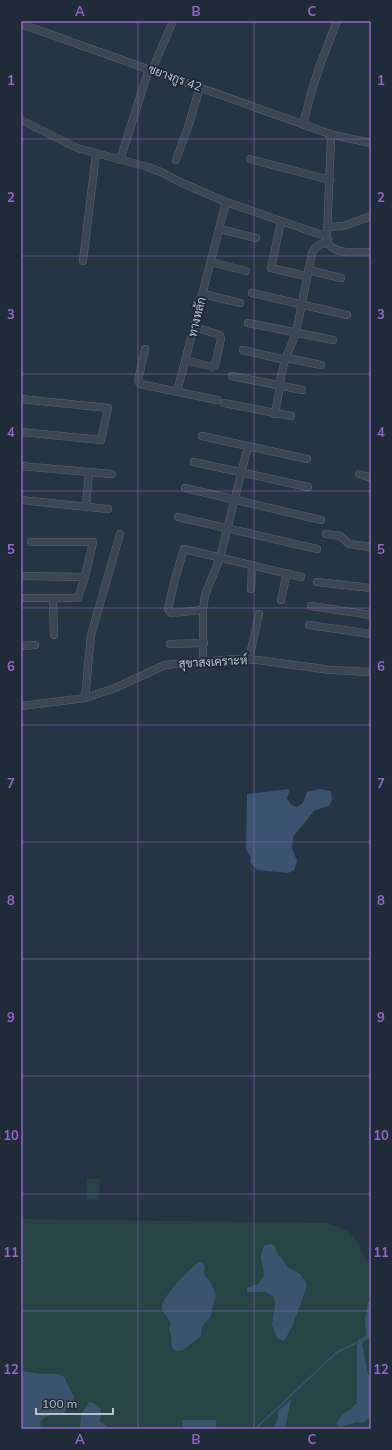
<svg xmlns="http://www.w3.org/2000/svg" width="392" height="1450" font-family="Mulish,Sarabun,sans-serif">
  <rect width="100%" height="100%" fill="#263544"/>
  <g fill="#284345">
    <path d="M 87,1179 L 100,1179 L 99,1200 L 87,1199 Z"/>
    <path d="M 21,1219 L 326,1223 L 337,1226 L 347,1231 L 352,1236 L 357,1242 L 371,1270 L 371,1429 L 21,1429 Z"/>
  </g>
  <g fill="#3b536d">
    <path d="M 290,789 L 287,798 L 291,805 L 297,807 L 303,803 L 307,792 L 319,789 L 331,791 L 332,800 L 330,805 L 314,811 L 293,837 L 292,848 L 297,861 L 294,870 L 288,873 L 257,870 L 250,862 L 251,857 L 246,850 L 247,794 Z"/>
    <path d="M 271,1244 L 275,1246 L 278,1255 L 284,1261 L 287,1267 L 300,1274 L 306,1282 L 306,1289 L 292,1327 L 284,1341 L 277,1338 L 272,1325 L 275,1304 L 274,1297 L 265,1292 L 247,1292 L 247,1288 L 258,1284 L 264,1275 C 263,1262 257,1257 265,1245 Z"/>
    <path d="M 200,1262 L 204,1264 L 205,1267 L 204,1272 L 205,1276 L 210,1281 L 216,1295 L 210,1317 L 202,1327 L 201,1336 L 183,1350 L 177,1351 L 172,1348 L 171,1335 L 169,1327 C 174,1319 161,1315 162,1306 C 163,1296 192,1265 200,1262 Z"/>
    <path d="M 368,1302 L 371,1302 L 371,1337 L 364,1341 L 362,1344 L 368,1374 L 371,1377 L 371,1416 L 363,1423 L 356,1422 L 341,1427 L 337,1426 L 336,1423 C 341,1414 351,1410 357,1403 L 357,1345 L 359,1339 L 366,1336 L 365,1319 Z"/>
    <path d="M 21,1371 L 41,1374 L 58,1374 L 64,1377 L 74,1397 L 72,1403 L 64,1413 C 53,1416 48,1413 40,1422 L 41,1429 L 23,1429 L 21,1427 Z"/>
    <path d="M 291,1399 L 285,1429 L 273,1429 L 278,1419 L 278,1411 Z"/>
    <path d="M 89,1402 C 96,1403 103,1408 101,1416 C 101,1418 100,1420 100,1422 L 106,1425 L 108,1429 L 83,1429 L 80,1426 L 81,1414 Z"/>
    <rect x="182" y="1420" width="34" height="9"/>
  </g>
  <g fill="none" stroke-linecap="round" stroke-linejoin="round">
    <path stroke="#3b536d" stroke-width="1.5" d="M 255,1429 L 337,1352 L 358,1342"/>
    <g stroke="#596471" stroke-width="8">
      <g id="minor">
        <path d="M 21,24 L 333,135 L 371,143"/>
        <path d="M 152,70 L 173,21"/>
        <path d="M 21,120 L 77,148 L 148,167 L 161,172 L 180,182 L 226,202 L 319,234 L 327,235"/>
        <path d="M 303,124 L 312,90 L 320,65 L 337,21"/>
        <path d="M 329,133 L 331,139 L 327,235 L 328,244 C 338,255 357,252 371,252"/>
        <path d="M 250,159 L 330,180"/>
        <path d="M 120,160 L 149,69"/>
        <path d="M 176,160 L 188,127 L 200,87"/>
        <path d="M 280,226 L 271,268 L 306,276"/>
        <path d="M 328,227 L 344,226 L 371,216"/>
        <path d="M 220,229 L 256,238"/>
        <path d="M 83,261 L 96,154"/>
        <path d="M 211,262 L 246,271"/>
        <path d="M 308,270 L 341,278"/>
        <path d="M 252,293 L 347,315"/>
        <path d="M 203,294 L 240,303"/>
        <path d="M 248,323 L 333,340"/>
        <path d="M 145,349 L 138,381 L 140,384 L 217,400"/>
        <path d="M 243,350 L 285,360"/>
        <path d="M 287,358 L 321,365"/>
        <path d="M 186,360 L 212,367 L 215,365 L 221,339 L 220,335 L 194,327"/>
        <path d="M 232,376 L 302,390"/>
        <path d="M 177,392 L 226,202"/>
        <path d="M 21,399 L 108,408 L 101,440 L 21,432"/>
        <path d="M 224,403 L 291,416"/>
        <path d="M 275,414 L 280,386 L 281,376 L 285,360 L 296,333 L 312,253 L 315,248 L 328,240"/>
        <path d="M 202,436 L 307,459"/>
        <path d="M 194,462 L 308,487"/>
        <path d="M 21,466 L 112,474"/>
        <path d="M 359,474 L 371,478"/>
        <path d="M 185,488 L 321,520"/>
        <path d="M 21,500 L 108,509"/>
        <path d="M 86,507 L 89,472"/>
        <path d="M 178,517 L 317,549"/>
        <path d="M 326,534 L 340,536 L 349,544 L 371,547"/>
        <path d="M 31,542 L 93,542 L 85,577"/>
        <path d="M 21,576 L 85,577 L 78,598 L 21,598"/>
        <path d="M 317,582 L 371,588"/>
        <path d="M 251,589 L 252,565"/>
        <path d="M 53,598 L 54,635"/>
        <path d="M 281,600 L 287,573"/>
        <path d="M 311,606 L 371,615"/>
        <path d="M 203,610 L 171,613 L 168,609 L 175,579 L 184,549 L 301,577"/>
        <path d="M 309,625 L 371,634"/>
        <path d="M 170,644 L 204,643"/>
        <path d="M 21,646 L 35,645"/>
        <path d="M 249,659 L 259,614"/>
        <path d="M 203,662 L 203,610 L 205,595 L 220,558 L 248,446"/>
        <path d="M 85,698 L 91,635 L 120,534"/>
        <path d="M 21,706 L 85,698 L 115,688 L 165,665 L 235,659 L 257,660 L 331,670 L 371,672"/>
      </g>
    </g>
    <use href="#minor" stroke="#3b4654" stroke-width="7"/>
  </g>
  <path fill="none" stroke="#9368c5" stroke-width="1" stroke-opacity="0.55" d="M 138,21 L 138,1429M 254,21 L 254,1429M 21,139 L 371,139M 21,256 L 371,256M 21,374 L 371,374M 21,491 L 371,491M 21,608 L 371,608M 21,725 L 371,725M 21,842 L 371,842M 21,959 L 371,959M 21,1076 L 371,1076M 21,1194 L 371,1194M 21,1311 L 371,1311"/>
  <g text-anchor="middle" stroke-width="4" stroke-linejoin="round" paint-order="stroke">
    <g font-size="12" fill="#b8c1cd" stroke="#1f2b39">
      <text transform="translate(175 78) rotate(20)" y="4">ชยางกูร 42</text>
      <text transform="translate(197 317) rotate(-76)" y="4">ทางหลัก</text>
      <text transform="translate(213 662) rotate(-3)" y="4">สุขาสงเคราะห์</text>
    </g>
  </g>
  <rect width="392" height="1450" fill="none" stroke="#1f2b39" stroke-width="44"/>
  <path d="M36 1408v6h77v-6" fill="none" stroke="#b8c1cd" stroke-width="2"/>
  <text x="42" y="1408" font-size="12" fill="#b8c1cd" stroke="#1f2b39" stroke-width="3" paint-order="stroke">100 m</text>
  <rect x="22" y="22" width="348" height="1406" fill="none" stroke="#9368c5" stroke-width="1.5"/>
  <g font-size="13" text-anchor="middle" font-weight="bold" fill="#9368c5">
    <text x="80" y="16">A</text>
    <text x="196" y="16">B</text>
    <text x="312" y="16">C</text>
    <text x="11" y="85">1</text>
    <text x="381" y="85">1</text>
    <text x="11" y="202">2</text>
    <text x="381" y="202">2</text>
    <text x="11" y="319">3</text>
    <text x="381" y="319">3</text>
    <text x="11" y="437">4</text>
    <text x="381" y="437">4</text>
    <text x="11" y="554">5</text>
    <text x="381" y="554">5</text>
    <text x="11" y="671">6</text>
    <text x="381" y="671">6</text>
    <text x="11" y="788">7</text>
    <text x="381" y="788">7</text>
    <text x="11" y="905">8</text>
    <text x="381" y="905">8</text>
    <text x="11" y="1022">9</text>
    <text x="381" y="1022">9</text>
    <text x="11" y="1140">10</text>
    <text x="381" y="1140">10</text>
    <text x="11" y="1257">11</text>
    <text x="381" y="1257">11</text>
    <text x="11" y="1374">12</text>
    <text x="381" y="1374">12</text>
    <text x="80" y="1444">A</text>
    <text x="196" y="1444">B</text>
    <text x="312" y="1444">C</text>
  </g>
</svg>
